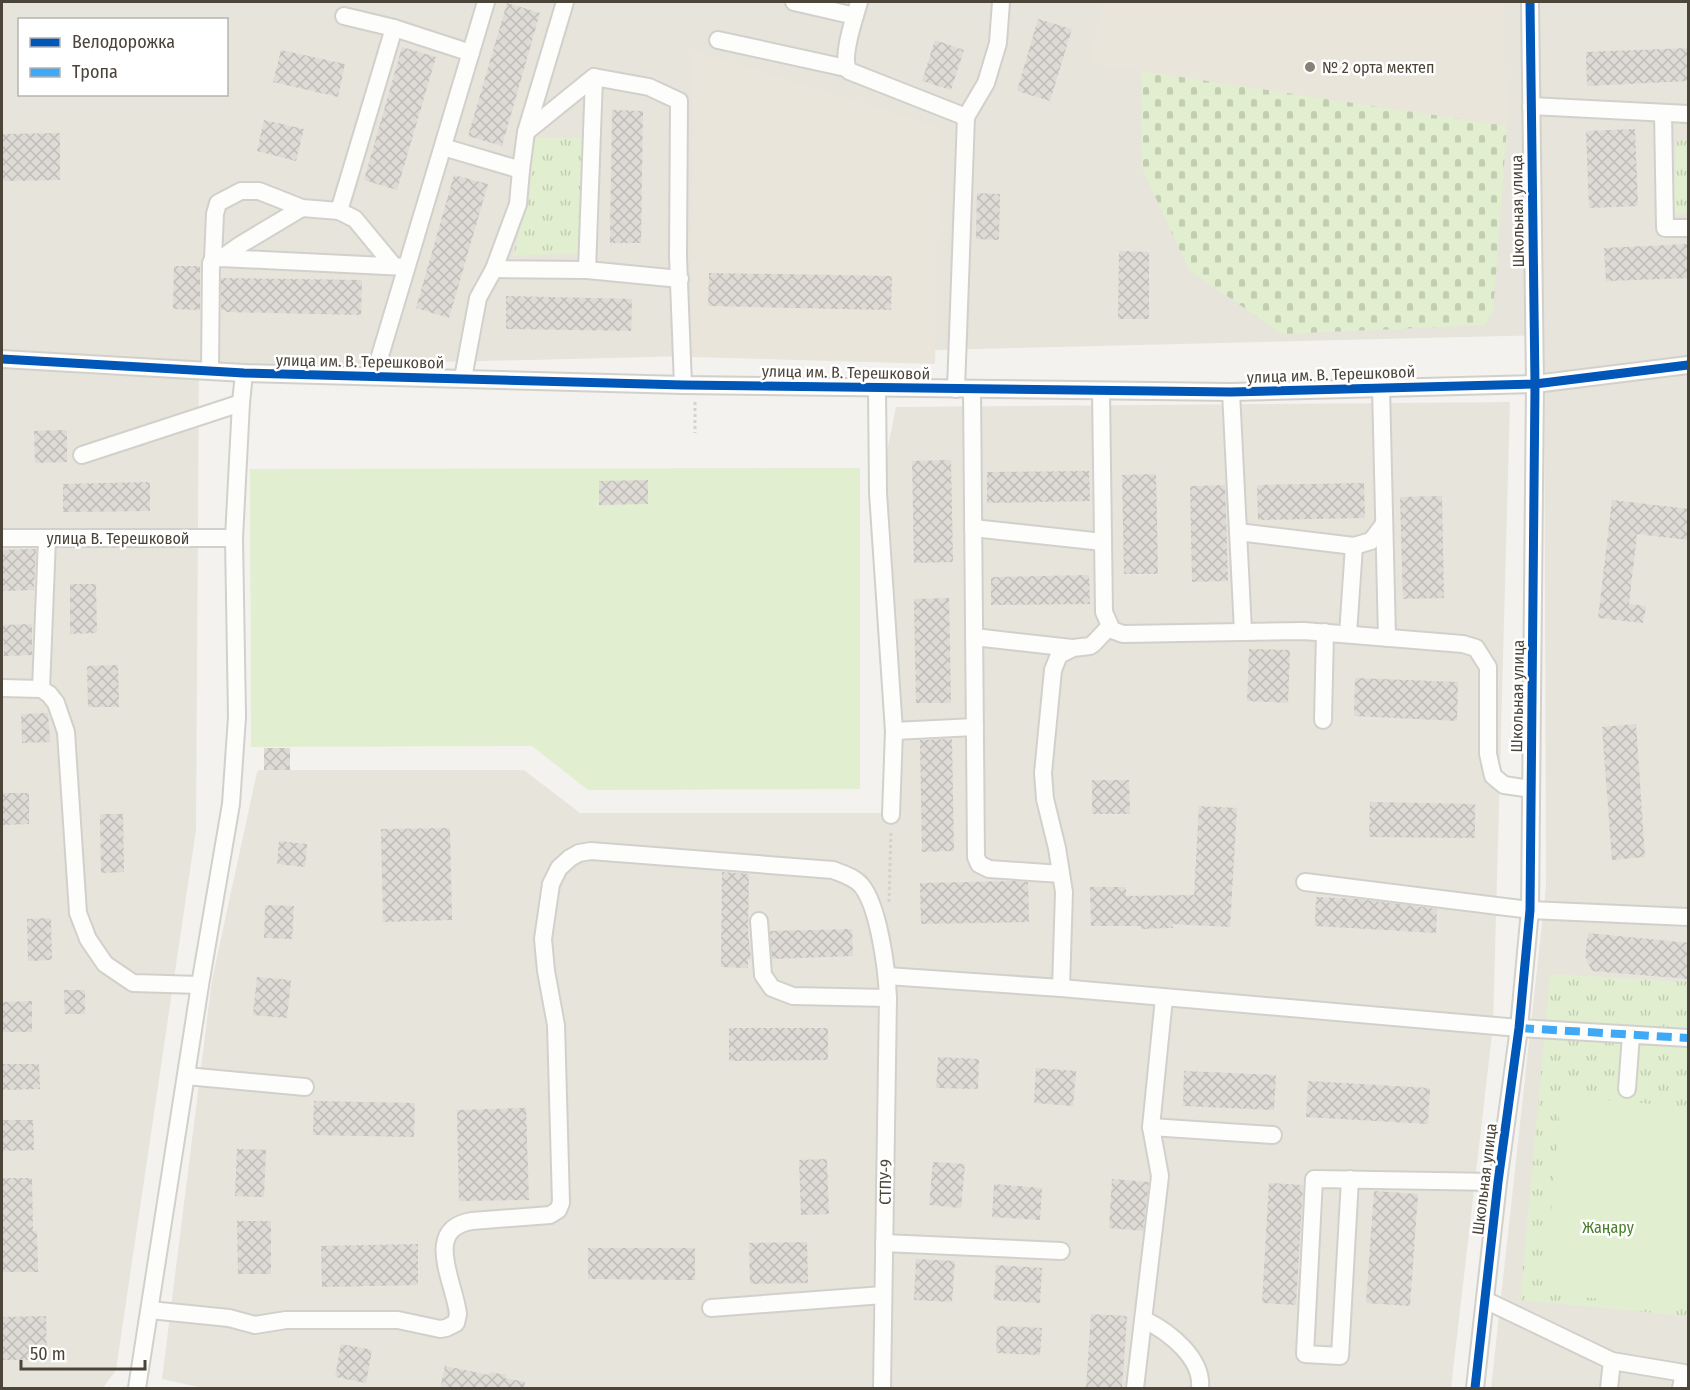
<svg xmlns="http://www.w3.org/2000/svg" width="1690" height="1390" font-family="'Fira Sans Condensed',sans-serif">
  <defs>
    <pattern id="grass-tufts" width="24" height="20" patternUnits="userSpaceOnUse" patternTransform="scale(1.5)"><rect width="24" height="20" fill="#e1eecf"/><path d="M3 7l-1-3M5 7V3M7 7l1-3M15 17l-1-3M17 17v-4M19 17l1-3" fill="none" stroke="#c3cdb2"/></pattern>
    <pattern id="cemetery-stones" width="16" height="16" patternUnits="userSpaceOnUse" patternTransform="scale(1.5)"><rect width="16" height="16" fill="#e1eecf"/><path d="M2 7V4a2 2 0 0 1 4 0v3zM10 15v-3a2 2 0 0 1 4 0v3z" fill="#c3cdb2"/></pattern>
    <pattern id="building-cross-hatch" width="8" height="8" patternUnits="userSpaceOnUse" patternTransform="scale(1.5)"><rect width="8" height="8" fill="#dedbd6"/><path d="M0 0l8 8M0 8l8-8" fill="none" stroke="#c0bdb8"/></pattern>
  </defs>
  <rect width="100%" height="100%" fill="#f4f2ee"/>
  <g fill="#e7e4dc" fill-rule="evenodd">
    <path d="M 2,2 L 1688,2 L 1688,1388 L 1491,1388 L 1546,887 L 1544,335 L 199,368 L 196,830 L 116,1370 L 103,1388 L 2,1388 ZM 20,20 L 226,20 L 226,94 L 20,94 Z"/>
    <path d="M 1510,402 L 1493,1026 L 1451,1388 L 203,1388 L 162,1379 L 212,980 L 257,772 L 259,770 L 524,770 L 580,813 L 884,813 L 883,471 L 896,407 Z"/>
  </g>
  <g fill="#eae5da">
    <path d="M 1102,2 L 1504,2 L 1507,126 L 1090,64 Z"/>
    <path d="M 693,50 L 940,127 L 935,364 L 691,357 Z"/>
  </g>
  <g fill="url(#grass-tufts)">
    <path d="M 533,137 L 586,138 L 582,253 L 513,256 L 530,192 Z"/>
    <path d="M 1677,140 L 1688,141 L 1688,214 L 1673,213 Z"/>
    <path d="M 1550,974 L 1688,982 L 1688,1316 L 1520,1300 Z"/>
  </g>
  <path fill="url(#cemetery-stones)" d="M 1141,71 L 1507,126 L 1493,313 L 1484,325 L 1282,334 L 1189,270 L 1141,166 Z"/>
  <g fill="#e1eecf">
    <path d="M 860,468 L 860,789 L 588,790 L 532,746 L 251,747 L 250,469 Z"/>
    <path d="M 1561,1096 L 1688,1107 L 1688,1306 L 1544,1294 Z"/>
  </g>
  <g fill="url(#building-cross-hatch)">
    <path d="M 507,3 L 540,13 L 502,146 L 468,136 Z"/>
    <path d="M 1038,19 L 1072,29 L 1050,101 L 1017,91 Z"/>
    <path d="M 935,40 L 964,50 L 951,90 L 922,81 Z"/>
    <path d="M 402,47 L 436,57 L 397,190 L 364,180 Z"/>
    <path d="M 1689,48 L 1689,81 L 1587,86 L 1586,52 Z"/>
    <path d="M 281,50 L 345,64 L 338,97 L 273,82 Z"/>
    <path d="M 612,110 L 643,111 L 641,243 L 610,243 Z"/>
    <path d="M 264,120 L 304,129 L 296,161 L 257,151 Z"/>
    <path d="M 1635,129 L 1638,206 L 1589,208 L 1586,131 Z"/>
    <path d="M 60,133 L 60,180 L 2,181 L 2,134 Z"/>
    <path d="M 454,175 L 488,184 L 449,318 L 416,308 Z"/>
    <path d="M 977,193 L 1000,194 L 999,240 L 976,239 Z"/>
    <path d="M 1689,244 L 1689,278 L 1606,281 L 1604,248 Z"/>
    <path d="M 1119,251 L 1149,252 L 1149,319 L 1118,319 Z"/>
    <path d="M 174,266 L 200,266 L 200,310 L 173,309 Z"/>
    <path d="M 709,273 L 892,276 L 891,310 L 708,306 Z"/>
    <path d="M 221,278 L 362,280 L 361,315 L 226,312 L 226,310 L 221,310 Z"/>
    <path d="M 506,296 L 632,299 L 631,331 L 506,329 Z"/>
    <path d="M 67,430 L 67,462 L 35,463 L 34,431 Z"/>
    <path d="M 951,460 L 953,562 L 914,563 L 912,461 Z"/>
    <path d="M 1089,471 L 1090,501 L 987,503 L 987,472 Z"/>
    <path d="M 1156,474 L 1158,574 L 1124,574 L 1122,475 Z"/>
    <path d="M 648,480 L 648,504 L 599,505 L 599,481 Z"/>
    <path d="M 150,482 L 150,511 L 63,512 L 63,484 Z"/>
    <path d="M 1364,483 L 1365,518 L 1258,520 L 1257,485 Z"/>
    <path d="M 1225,485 L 1228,581 L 1192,582 L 1190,486 Z"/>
    <path d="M 1442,496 L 1444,598 L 1403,599 L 1400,497 Z"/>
    <path d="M 1612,500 L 1689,509 L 1689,540 L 1637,534 L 1629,604 L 1646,606 L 1643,623 L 1598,618 Z"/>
    <path d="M 36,549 L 34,590 L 2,591 L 2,550 Z"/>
    <path d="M 1089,575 L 1090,604 L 991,605 L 991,577 Z"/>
    <path d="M 70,584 L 96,584 L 97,633 L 70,634 Z"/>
    <path d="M 949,598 L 951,703 L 916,703 L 914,599 Z"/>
    <path d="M 32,624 L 32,655 L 4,656 L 3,625 Z"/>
    <path d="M 1249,649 L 1290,650 L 1288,703 L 1247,701 Z"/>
    <path d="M 118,665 L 119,707 L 88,707 L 87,666 Z"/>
    <path d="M 1355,678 L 1458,682 L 1457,721 L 1354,716 Z"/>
    <path d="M 48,713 L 50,742 L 22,743 L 21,714 Z"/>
    <path d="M 1636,724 L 1645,857 L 1612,860 L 1602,727 Z"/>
    <path d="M 952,739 L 954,851 L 922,852 L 920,740 Z"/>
    <rect x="264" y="748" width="26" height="22"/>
    <path d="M 1092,780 L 1129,780 L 1130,814 L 1092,814 Z"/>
    <path d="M 2,793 L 29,793 L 29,824 L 2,825 Z"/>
    <path d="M 1370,802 L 1475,804 L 1475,838 L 1369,837 Z"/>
    <path d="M 1199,806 L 1237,808 L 1230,927 L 1173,924 L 1173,928 L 1141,929 L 1141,926 L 1091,926 L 1090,887 L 1126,887 L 1126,896 L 1194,895 Z"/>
    <path d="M 100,814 L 123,814 L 124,872 L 101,873 Z"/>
    <path d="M 450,828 L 452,920 L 383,922 L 381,829 Z"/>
    <path d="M 279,841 L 307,844 L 305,867 L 277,864 Z"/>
    <path d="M 722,872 L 749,874 L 748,932 L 751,959 L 748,959 L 748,968 L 721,967 Z"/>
    <path d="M 1017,881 L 1028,882 L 1029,922 L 921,924 L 920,883 Z"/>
    <path d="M 1316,897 L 1358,899 L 1437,909 L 1436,933 L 1315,926 Z"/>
    <path d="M 265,905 L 294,906 L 292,939 L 264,938 Z"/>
    <path d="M 51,918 L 52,960 L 28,961 L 27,919 Z"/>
    <path d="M 852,929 L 853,956 L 772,959 L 770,931 Z"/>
    <path d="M 1588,933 L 1689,943 L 1689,979 L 1592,971 L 1585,956 Z"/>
    <path d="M 257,977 L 291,980 L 287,1018 L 253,1015 Z"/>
    <path d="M 64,990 L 85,990 L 85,1014 L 65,1014 Z"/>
    <path d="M 32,1001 L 32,1032 L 2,1032 L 2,1002 Z"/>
    <path d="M 729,1028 L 828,1028 L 828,1060 L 729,1061 Z"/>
    <path d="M 938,1057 L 979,1059 L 978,1089 L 936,1088 Z"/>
    <path d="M 2,1064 L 39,1064 L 40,1089 L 2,1090 Z"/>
    <path d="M 1036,1068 L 1076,1071 L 1073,1106 L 1034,1103 Z"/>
    <path d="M 1184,1071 L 1276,1075 L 1274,1110 L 1183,1106 Z"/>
    <path d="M 1308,1081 L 1430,1088 L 1428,1124 L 1306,1117 Z"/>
    <path d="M 314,1101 L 415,1103 L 414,1137 L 313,1135 Z"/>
    <path d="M 526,1108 L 529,1200 L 459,1201 L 457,1110 Z"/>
    <path d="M 2,1120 L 33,1120 L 34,1150 L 2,1151 Z"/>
    <path d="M 237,1149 L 266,1150 L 264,1197 L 235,1196 Z"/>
    <path d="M 827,1159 L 829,1214 L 801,1215 L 799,1160 Z"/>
    <path d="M 933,1162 L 965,1164 L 961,1208 L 929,1205 Z"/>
    <path d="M 2,1178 L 32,1178 L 33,1231 L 37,1231 L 38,1272 L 2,1272 Z"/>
    <path d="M 1112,1179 L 1149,1182 L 1143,1231 L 1109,1228 Z"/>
    <path d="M 1269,1183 L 1303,1185 L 1296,1305 L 1262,1303 Z"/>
    <path d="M 994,1184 L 1042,1188 L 1040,1220 L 992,1217 Z"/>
    <path d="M 1374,1191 L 1418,1194 L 1410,1306 L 1366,1303 Z"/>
    <path d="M 237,1221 L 271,1221 L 271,1274 L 238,1274 Z"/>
    <path d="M 807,1242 L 808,1283 L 750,1284 L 749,1243 Z"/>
    <path d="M 418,1244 L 418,1285 L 322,1287 L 321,1246 Z"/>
    <path d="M 588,1248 L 695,1248 L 695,1280 L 588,1279 Z"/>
    <path d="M 916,1259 L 955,1261 L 952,1302 L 914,1300 Z"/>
    <path d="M 996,1265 L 1042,1268 L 1040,1303 L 994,1300 Z"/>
    <path d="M 1091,1314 L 1127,1316 L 1122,1389 L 1086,1389 Z"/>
    <path d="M 46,1316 L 47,1360 L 2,1360 L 2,1317 Z"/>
    <path d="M 997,1326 L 1042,1328 L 1040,1355 L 996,1353 Z"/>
    <path d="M 341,1344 L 372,1350 L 366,1383 L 335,1377 Z"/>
    <path d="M 445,1366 L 489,1375 L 490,1372 L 506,1375 L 505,1378 L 525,1382 L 524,1389 L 440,1389 Z"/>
  </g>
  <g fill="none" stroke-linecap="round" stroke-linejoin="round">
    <g stroke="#d2d0cb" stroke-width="20">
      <g id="minor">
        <path d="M 794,2 L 855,16"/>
        <path d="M 859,2 C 855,16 840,59 849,71 L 966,117"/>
        <path d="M 344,16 L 394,28 L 471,53"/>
        <path d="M 718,40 L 846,68"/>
        <path d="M 1531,106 L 1688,114"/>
        <path d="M 1663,113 L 1665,228 L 1688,228"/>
        <path d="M 526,132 L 565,2"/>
        <path d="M 443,147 L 521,170 L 518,204 L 494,269 L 587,270 L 594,77 L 649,87 L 679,101 L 678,257 L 683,385"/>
        <path d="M 521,170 L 526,132 L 594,77"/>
        <path d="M 222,258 L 240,245 L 302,208"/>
        <path d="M 213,259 L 215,214 L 218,203 L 241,191 L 259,191 L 302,208 L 339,211"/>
        <path d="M 393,265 L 355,219 L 339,211 L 394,28"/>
        <path d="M 587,270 L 680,279"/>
        <path d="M 2,359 L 244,373 L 683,385 L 1231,392 L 1535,384 L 1688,365"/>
        <path d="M 210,371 L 211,263 L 213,259 L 222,258 L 406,267"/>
        <path d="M 374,376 L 486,2"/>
        <path d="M 463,378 L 478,298 L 494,269"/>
        <path d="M 1381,387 L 1387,638"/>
        <path d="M 877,388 L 878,493 L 894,731 L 975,727"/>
        <path d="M 956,389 L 966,117 L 986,83 L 998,43 L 1001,2"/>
        <path d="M 972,389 L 976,857 L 979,864 L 989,869 L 1061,874"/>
        <path d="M 1101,391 L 1104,612 L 1112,630 L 1123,634 L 1304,631 L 1463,644 L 1476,648 L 1488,667 L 1488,754 L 1493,776 L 1504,785 L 1531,789"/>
        <path d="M 1231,392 L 1243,631"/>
        <path d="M 82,455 L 241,403"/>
        <path d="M 973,528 L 1103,542"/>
        <path d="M 1238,532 L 1354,546 L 1371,541 L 1384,524"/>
        <path d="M 2,538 L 234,538"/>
        <path d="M 47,539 L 41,689 L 49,694 L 56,703 L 66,732 L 78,913 L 88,939 L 105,964 L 133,983 L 200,985"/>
        <path d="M 1348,634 L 1354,546"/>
        <path d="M 974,637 L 1072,648"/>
        <path d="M 2,688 L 41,689"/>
        <path d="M 1323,720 L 1325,632"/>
        <path d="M 891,815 L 894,731"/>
        <path d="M 1305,882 L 1530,910 L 1688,917"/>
        <path d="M 759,921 L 763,975 L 772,988 L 793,996 L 888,998"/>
        <path d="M 887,976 L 1061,988 L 1519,1028 L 1688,1038"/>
        <path d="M 1061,988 L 1064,892 L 1057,848 L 1045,799 L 1043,773 L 1053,670 L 1059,655 L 1073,648 L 1090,646 L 1094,643 L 1109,627"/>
        <path d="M 186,1076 L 305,1087"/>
        <path d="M 1627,1089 L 1631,1035"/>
        <path d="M 1151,1127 L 1273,1135"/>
        <path d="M 1350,1179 L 1340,1356 L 1305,1354 L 1314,1179 L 1498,1182"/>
        <path d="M 884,1243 L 1061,1251"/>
        <path d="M 1485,1300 L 1612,1361 L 1684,1373 L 1681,1388"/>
        <path d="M 711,1308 L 883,1295"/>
        <path d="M 150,1310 L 229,1318 L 255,1325 L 286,1320 L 398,1320 L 440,1329 L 446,1328 L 456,1323 L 458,1314 C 455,1283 422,1229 472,1221 L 550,1215 L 558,1210 L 561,1203 L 556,1025 L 546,971 L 543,939 L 551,884 L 559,868 L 570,858 L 579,853 L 591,851 L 833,870 C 843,874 854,877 861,885 C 879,906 887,971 888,998 L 882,1388"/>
        <path d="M 1145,1320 C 1169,1332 1203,1358 1200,1388"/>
        <path d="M 137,1388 L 200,985 L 231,804 L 237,717 L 234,538 L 241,403 L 244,373"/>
        <path d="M 1135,1388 L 1160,1176 L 1151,1127 L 1164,998"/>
        <path d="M 1475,1388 L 1498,1182 L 1519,1028 L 1530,910 L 1535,384 L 1530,2"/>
        <path d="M 1609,1388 L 1612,1361"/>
      </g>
    </g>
    <g stroke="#d3d2cc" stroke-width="3" stroke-dasharray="3 3" stroke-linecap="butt">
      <path d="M 695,402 L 695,433"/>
      <path d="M 889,902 L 891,830"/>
    </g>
    <use href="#minor" stroke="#fdfdfc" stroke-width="16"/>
    <path stroke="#3fa9f5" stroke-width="8" stroke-dasharray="15 8" stroke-linecap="butt" d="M 1519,1028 L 1688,1038"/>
    <g stroke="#fff" stroke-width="13">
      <g id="cycleway">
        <path d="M 2,359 L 244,373 L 683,385 L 1231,392 L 1535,384 L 1688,365"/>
        <path d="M 1475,1388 L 1498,1182 L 1519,1028 L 1530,910 L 1535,384 L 1530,2"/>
      </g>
    </g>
    <use href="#cycleway" stroke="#0057b8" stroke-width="9"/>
  </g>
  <circle fill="#868178" stroke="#fff" stroke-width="2" cx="1310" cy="67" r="6"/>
  <g text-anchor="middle" stroke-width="5" stroke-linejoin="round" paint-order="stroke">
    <g font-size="16" fill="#4b4439" stroke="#fff" text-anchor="start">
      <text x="1322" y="73">№ 2 орта мектеп</text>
    </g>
    <g font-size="16" fill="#4b4439" stroke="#fff">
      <text transform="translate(1517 211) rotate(-91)" y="6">Школьная улица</text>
      <text transform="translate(360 361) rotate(1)" y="6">улица им. В. Терешковой</text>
      <text transform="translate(846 372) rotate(1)" y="6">улица им. В. Терешковой</text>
      <text transform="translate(1331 374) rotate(-2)" y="6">улица им. В. Терешковой</text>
      <text x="118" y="544">улица В. Терешковой</text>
      <text transform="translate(1517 696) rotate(-89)" y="6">Школьная улица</text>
      <text transform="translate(1484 1179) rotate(-83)" y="6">Школьная улица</text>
      <text transform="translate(885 1182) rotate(-89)" y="6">СТПУ-9</text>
    </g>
    <g font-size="16" fill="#4a7f2a" stroke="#fff">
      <text x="1608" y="1233">Жаңару</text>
    </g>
  </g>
  <rect width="1690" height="1390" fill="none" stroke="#4b4439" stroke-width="6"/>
  <rect x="18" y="18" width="210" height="78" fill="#ffffff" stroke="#b7b4b0" stroke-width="1.5"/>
  <rect x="30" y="38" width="30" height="9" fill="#0057b8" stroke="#b7b4b0" stroke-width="1.5"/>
  <text x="72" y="48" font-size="18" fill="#4b4439">Велодорожка</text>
  <rect x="30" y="68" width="30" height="9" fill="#3fa9f5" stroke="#b7b4b0" stroke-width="1.5"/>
  <text x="72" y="78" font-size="18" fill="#4b4439">Тропа</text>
  <path d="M21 1360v9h124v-9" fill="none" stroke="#4b4439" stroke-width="3"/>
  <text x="30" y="1360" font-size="18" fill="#4b4439" stroke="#ffffff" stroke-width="4.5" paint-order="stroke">50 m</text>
</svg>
